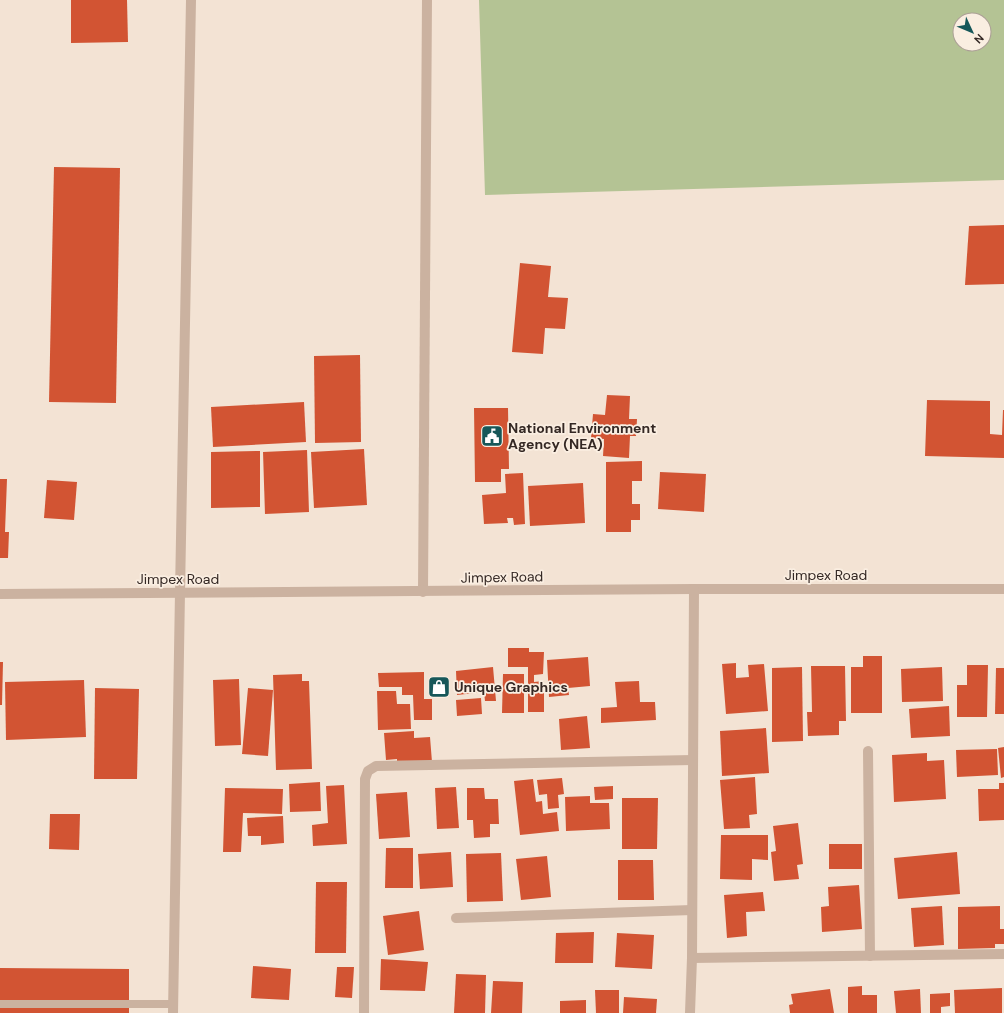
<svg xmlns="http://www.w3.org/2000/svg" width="1004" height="1013" font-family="'DM Sans',sans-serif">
  <rect width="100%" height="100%" fill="#f3e3d4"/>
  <path fill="#b4c394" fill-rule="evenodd" d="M 479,0 L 1004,0 L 1004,180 L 485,195 ZM 960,20 L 984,20 L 984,44 L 960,44 Z"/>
  <g fill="#d25433">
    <path d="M 71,0 L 127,0 L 128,42 L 71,43 Z"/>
    <path d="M 54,167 L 120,168 L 116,403 L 49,402 Z"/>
    <path d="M 1004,225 L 1004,284 L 965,285 L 969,226 Z"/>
    <path d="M 520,263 L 551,266 L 548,297 L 568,298 L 565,329 L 545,328 L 543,354 L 512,352 Z"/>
    <path d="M 360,355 L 361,442 L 315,443 L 314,356 Z"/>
    <path d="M 607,395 L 630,396 L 629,419 L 637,419 L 636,436 L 630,436 L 629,458 L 603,456 L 604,439 L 591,438 L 593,414 L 605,415 Z"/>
    <path d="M 927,400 L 990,401 L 990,434 L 1002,435 L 1003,410 L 1004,410 L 1004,458 L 925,456 Z"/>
    <path d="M 304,402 L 306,442 L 213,447 L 211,407 Z"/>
    <path d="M 474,408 L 508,408 L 509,469 L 501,469 L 501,482 L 475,482 Z"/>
    <path d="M 364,449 L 367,505 L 314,508 L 311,452 Z"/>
    <path d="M 307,450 L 309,512 L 265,514 L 263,452 Z"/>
    <path d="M 260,451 L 260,507 L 211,508 L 211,452 Z"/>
    <path d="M 642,461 L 642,481 L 632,481 L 632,504 L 640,504 L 640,520 L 631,520 L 631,532 L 606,532 L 606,462 Z"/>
    <path d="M 660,472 L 706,474 L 704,512 L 658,509 Z"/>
    <path d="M 523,473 L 525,524 L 514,525 L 513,518 L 507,518 L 508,523 L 484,524 L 482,495 L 506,493 L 505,474 Z"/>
    <path d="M 0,479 L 7,479 L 5,532 L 9,532 L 8,558 L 0,558 Z"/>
    <path d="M 47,480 L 77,482 L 74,520 L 44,518 Z"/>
    <path d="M 583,483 L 585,523 L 530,526 L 528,486 Z"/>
    <path d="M 508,648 L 529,648 L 529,652 L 544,652 L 543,674 L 534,675 L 534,682 L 544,681 L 544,712 L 528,712 L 528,667 L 508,667 Z"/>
    <path d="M 863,656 L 882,656 L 882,713 L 851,713 L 851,667 L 863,667 Z"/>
    <path d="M 588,657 L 590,686 L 568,688 L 569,695 L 549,697 L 547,660 Z"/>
    <path d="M 0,662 L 3,662 L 2,705 L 0,705 Z"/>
    <path d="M 736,663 L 736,678 L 749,677 L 748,665 L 764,664 L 768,711 L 726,714 L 722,664 Z"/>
    <path d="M 967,665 L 988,665 L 987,717 L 957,717 L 957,685 L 967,685 Z"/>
    <path d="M 811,666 L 845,666 L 846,721 L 839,721 L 839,735 L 808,736 L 807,712 L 812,712 Z"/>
    <path d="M 493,667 L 496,701 L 485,701 L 484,692 L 457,695 L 456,671 Z"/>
    <path d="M 802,667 L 803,741 L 772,742 L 772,668 Z"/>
    <path d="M 942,667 L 943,701 L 902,702 L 901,669 Z"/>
    <path d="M 996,668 L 1004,668 L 1004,714 L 995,714 Z"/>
    <path d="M 424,672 L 424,699 L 432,699 L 432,720 L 414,720 L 413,695 L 402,695 L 402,687 L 379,687 L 378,673 Z"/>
    <path d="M 302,674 L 302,681 L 309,681 L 312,769 L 276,770 L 273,675 Z"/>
    <path d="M 503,674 L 524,674 L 524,713 L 502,713 Z"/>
    <path d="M 239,679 L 241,745 L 215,746 L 213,680 Z"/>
    <path d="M 84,680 L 86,737 L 6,740 L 5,682 Z"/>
    <path d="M 639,681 L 640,702 L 655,702 L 656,720 L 601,723 L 601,708 L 617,707 L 615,682 Z"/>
    <path d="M 95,688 L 139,689 L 137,779 L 94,779 Z"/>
    <path d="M 248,688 L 273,690 L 268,756 L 242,754 Z"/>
    <path d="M 377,691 L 396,691 L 397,704 L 410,704 L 411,729 L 378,730 Z"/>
    <path d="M 481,698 L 482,714 L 457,716 L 456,700 Z"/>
    <path d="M 949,706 L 950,736 L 911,738 L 909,709 Z"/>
    <path d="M 587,716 L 590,748 L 561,750 L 559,719 Z"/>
    <path d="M 766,728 L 769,773 L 722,776 L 720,731 Z"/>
    <path d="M 414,731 L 414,738 L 430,737 L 432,762 L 397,764 L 397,759 L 386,760 L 384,733 Z"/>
    <path d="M 1004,747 L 1004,777 L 1001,778 L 998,748 Z"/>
    <path d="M 997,749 L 998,775 L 957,777 L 956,750 Z"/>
    <path d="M 927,753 L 927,761 L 944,760 L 946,799 L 894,802 L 892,755 Z"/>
    <path d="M 755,777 L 757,814 L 749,815 L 750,828 L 724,829 L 720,780 Z"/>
    <path d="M 562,778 L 564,794 L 558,795 L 559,808 L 548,809 L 547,794 L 539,795 L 537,780 Z"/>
    <path d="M 533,779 L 536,802 L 542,801 L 543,814 L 557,812 L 559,831 L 520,835 L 514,781 Z"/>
    <path d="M 320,782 L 321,811 L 290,812 L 289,784 Z"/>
    <path d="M 999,783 L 1004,783 L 1004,820 L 979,821 L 978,789 L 999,789 Z"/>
    <path d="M 344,785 L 347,844 L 313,846 L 312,825 L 328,823 L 326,786 Z"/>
    <path d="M 613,786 L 613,799 L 595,800 L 594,787 Z"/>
    <path d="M 456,787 L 459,828 L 437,829 L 435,788 Z"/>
    <path d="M 225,788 L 283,789 L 282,814 L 243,813 L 241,852 L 223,852 Z"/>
    <path d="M 467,788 L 484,788 L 485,799 L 498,799 L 499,824 L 490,824 L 490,837 L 474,838 L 473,820 L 467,820 Z"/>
    <path d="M 407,792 L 410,837 L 379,839 L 376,794 Z"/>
    <path d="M 590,796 L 590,803 L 609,803 L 610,829 L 566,831 L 565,797 Z"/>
    <path d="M 622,798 L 658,798 L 657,849 L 622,849 Z"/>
    <path d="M 50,814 L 80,814 L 79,850 L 49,849 Z"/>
    <path d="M 283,816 L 284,843 L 261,845 L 261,836 L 248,836 L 247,818 Z"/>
    <path d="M 798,823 L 803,864 L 797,865 L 799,879 L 774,881 L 771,852 L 776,851 L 773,826 Z"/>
    <path d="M 721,835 L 768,835 L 768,860 L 752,859 L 752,880 L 720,879 Z"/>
    <rect x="829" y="844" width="33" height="25"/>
    <path d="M 386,848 L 413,848 L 413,888 L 385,888 Z"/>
    <path d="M 451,852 L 453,887 L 420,889 L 418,854 Z"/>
    <path d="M 957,852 L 960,894 L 898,899 L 894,858 Z"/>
    <path d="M 501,853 L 503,901 L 467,902 L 466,854 Z"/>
    <path d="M 547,856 L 551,897 L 521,900 L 516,859 Z"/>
    <path d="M 618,860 L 653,860 L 654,900 L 618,900 Z"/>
    <path d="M 316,882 L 347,882 L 346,953 L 315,953 Z"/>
    <path d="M 859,885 L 862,929 L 822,932 L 821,907 L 829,906 L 828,887 Z"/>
    <path d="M 763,892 L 765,911 L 746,912 L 747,936 L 727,938 L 724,895 Z"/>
    <path d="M 942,906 L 944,945 L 914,947 L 911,908 Z"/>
    <path d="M 1000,906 L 1000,929 L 1004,929 L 1004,944 L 995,944 L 995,948 L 958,949 L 958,907 Z"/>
    <path d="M 419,911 L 424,950 L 388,955 L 383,916 Z"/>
    <path d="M 594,932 L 593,963 L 555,963 L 556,933 Z"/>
    <path d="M 617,933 L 654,935 L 652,969 L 615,967 Z"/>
    <path d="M 381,959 L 428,962 L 425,991 L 380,990 Z"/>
    <path d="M 253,966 L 291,969 L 289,1000 L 251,998 Z"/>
    <path d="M 337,967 L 354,967 L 352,998 L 335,997 Z"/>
    <path d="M 0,968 L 129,969 L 129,1013 L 0,1013 Z"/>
    <path d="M 456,974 L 486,975 L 485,1013 L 454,1013 Z"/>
    <path d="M 493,981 L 523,982 L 522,1013 L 491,1013 Z"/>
    <path d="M 862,986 L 862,995 L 877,995 L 877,1013 L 848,1013 L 848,987 Z"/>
    <path d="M 1002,988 L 1002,1013 L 955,1013 L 954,990 Z"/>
    <path d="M 830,989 L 834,1013 L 790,1013 L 789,1005 L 793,1004 L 791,994 Z"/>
    <path d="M 920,989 L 921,1013 L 896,1013 L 894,991 Z"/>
    <path d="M 595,990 L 619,990 L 619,1013 L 596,1013 Z"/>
    <path d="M 950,993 L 950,1006 L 941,1007 L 941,1013 L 930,1013 L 930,994 Z"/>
    <path d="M 624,997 L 657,999 L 656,1013 L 623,1013 Z"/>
    <path d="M 586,1000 L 586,1013 L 560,1013 L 560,1001 Z"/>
  </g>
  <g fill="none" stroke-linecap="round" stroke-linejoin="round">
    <path stroke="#cbb2a0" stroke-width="8" d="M 0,1004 L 173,1004"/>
    <g stroke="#cbb2a0" stroke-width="10">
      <path d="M 423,592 L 427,0"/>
      <path d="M 868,751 L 870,956"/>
      <path d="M 456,918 L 692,910"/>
      <path d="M 692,958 L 1004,954"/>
      <path d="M 173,1013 L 180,592 L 191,0"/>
      <path d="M 364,1013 L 365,779 L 368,771 L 376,766 L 693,760"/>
    </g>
    <g stroke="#cbb2a0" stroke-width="10">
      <path d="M 0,594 L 694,589 L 1004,589"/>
      <path d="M 690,1013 L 692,958 L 694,589"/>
    </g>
  </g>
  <defs>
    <g id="civic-square" transform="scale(1.15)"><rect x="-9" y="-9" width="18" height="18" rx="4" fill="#165759" stroke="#faeee1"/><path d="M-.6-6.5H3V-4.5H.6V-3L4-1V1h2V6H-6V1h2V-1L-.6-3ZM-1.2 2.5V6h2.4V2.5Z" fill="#fff"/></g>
    <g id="shop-square" transform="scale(1.15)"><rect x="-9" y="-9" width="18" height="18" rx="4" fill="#165759" stroke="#faeee1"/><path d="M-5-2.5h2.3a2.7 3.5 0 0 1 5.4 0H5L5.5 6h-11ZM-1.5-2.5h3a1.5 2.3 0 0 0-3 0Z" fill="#fff"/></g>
  </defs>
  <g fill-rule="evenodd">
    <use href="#civic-square" x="492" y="436"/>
    <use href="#shop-square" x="439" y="687"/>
  </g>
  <g text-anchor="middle" stroke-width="3.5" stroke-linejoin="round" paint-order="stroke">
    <g font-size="14" font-weight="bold" fill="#342824" stroke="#faeee1" text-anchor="start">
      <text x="508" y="433">National Environment<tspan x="508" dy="16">Agency (NEA)</tspan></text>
      <text x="454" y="692">Unique Graphics</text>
    </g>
    <g font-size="14" fill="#342824" stroke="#faeee1">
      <text x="826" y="580">Jimpex Road</text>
      <text transform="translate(502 577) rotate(-1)" y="5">Jimpex Road</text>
      <text x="178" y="584">Jimpex Road</text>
    </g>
  </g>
  <g transform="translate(972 32) rotate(134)"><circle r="19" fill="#faeee1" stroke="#ab9f95"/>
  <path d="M0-3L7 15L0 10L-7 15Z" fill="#165759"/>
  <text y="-6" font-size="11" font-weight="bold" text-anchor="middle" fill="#342824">N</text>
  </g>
</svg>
